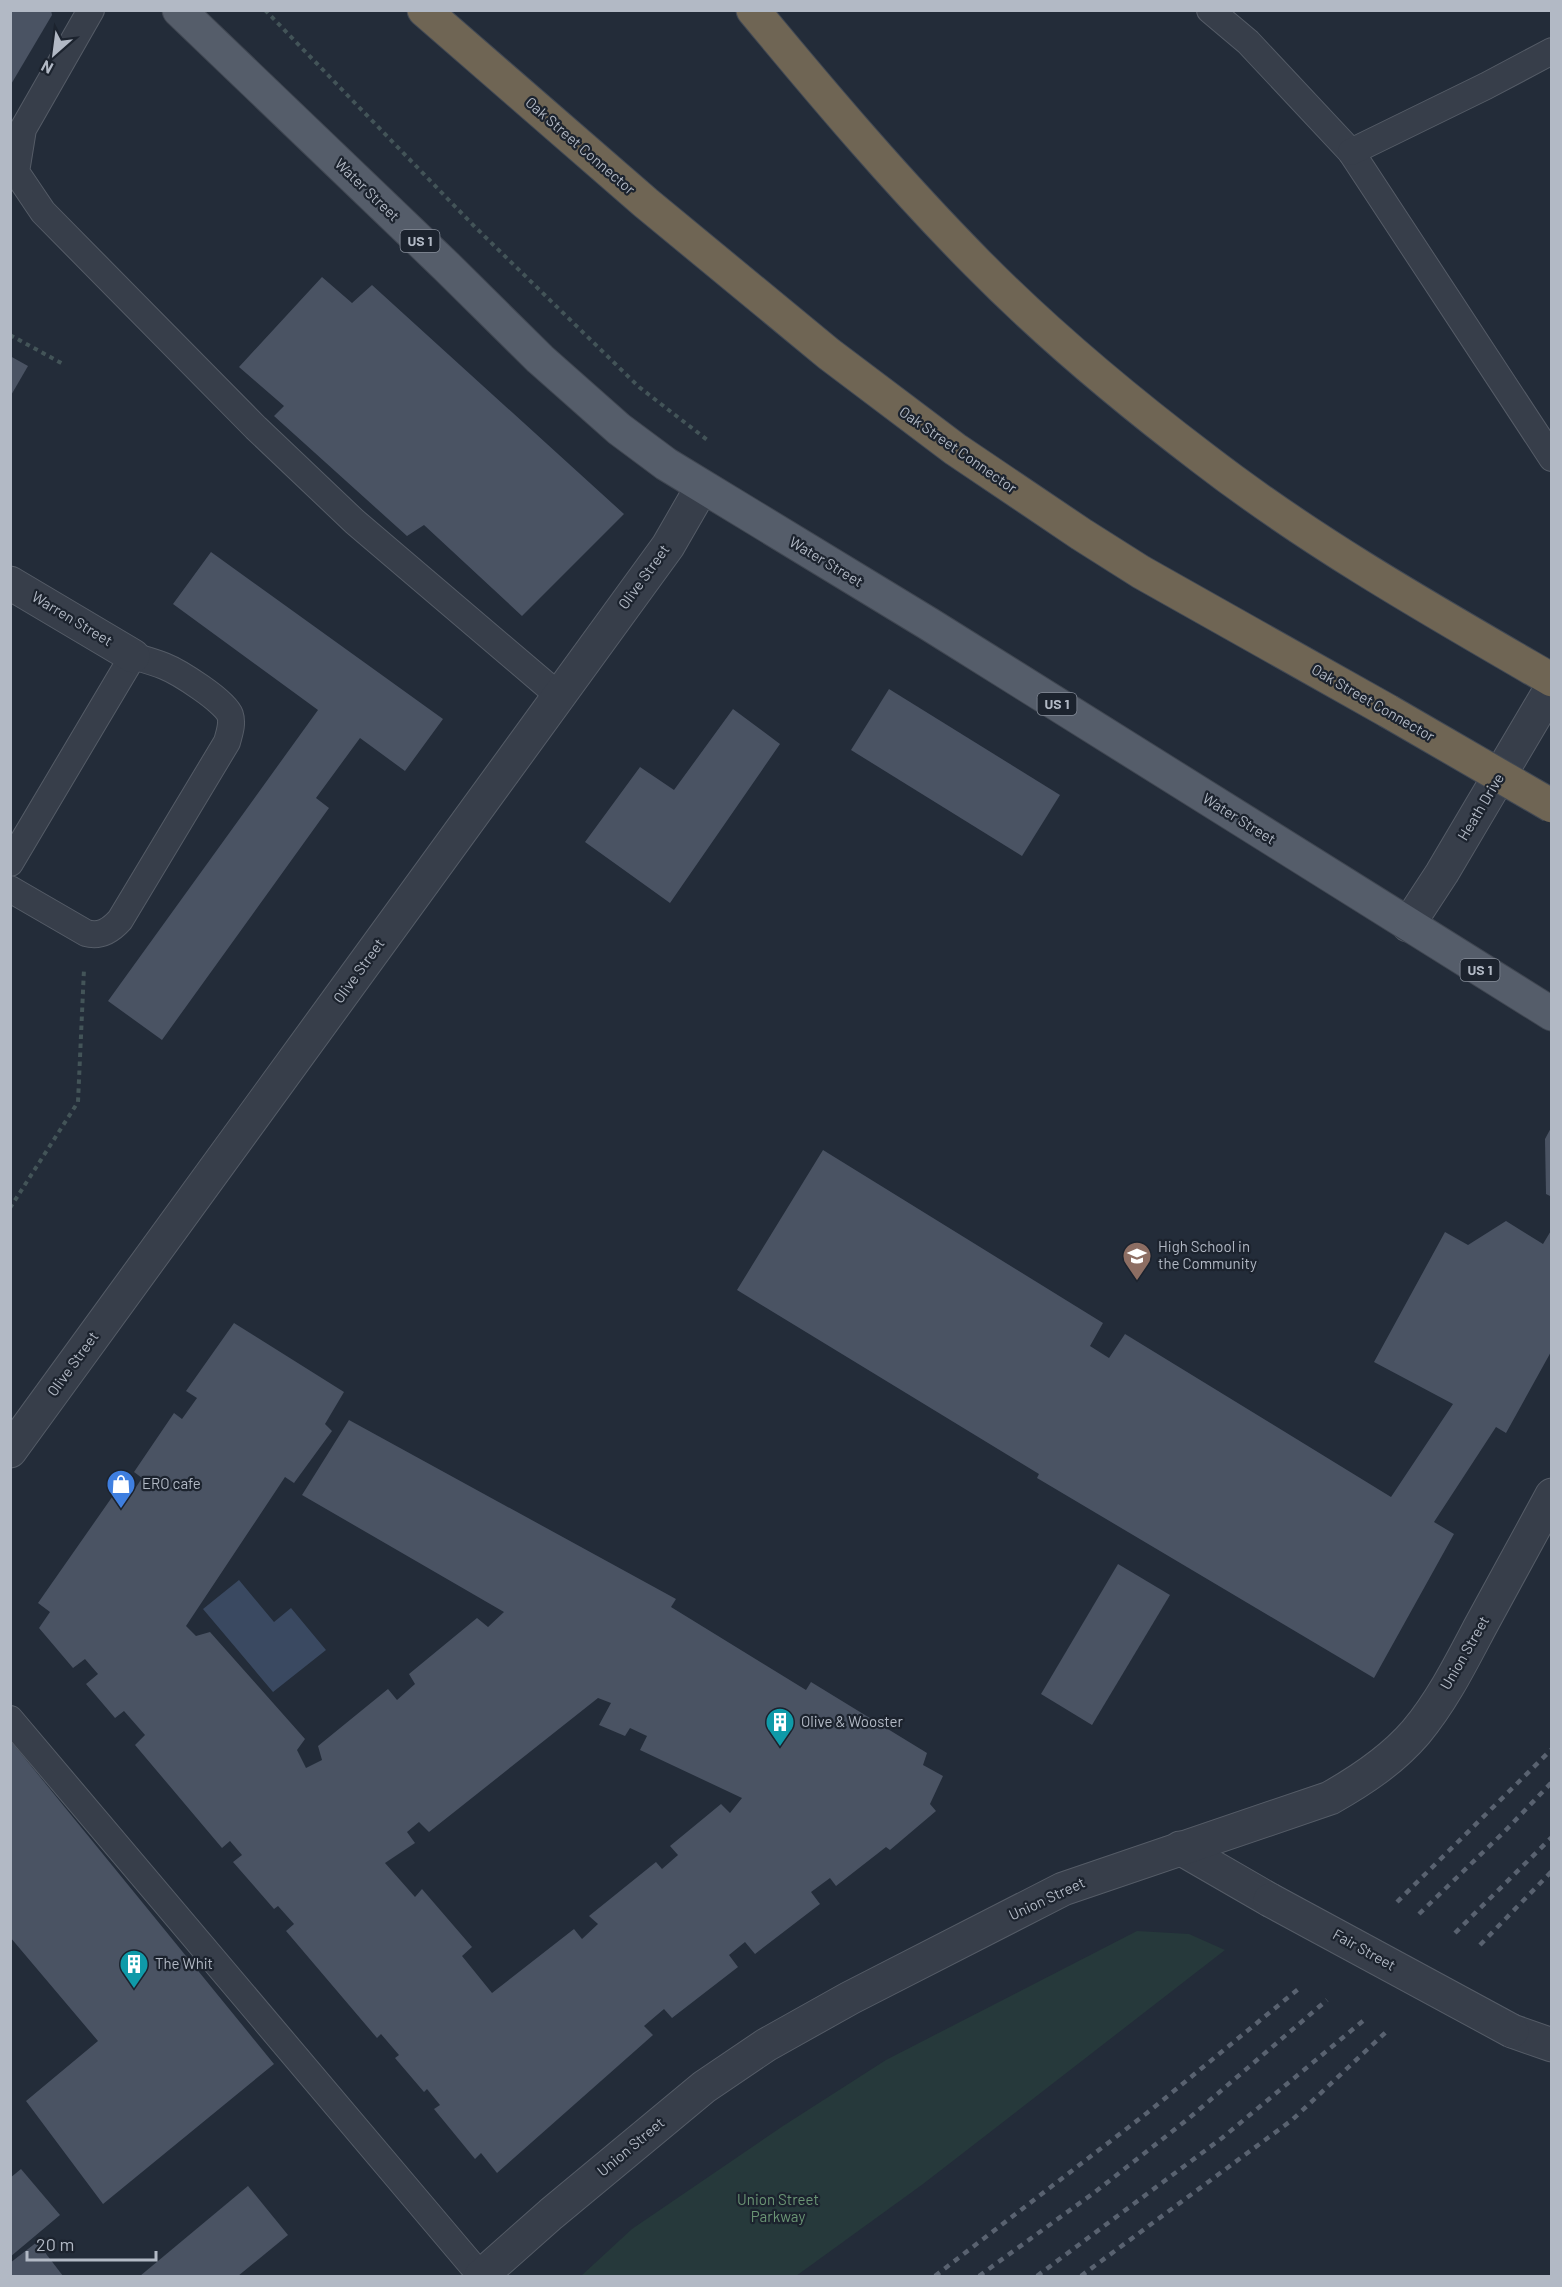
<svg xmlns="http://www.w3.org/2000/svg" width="1562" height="2287" font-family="Barlow,sans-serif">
  <rect width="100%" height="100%" fill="#232c39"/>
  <path fill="#26393b" d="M 1137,1931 L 1189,1934 L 1225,1950 L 923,2184 L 796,2276 L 581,2276 L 632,2229 L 783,2126 L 886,2060 Z"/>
  <path fill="#3a4961" d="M 239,1580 L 274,1622 L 291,1608 L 326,1650 L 273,1692 L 203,1609 Z"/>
  <g fill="#4a5363" fill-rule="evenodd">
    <path d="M 10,10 L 51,10 L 52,15 L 10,86 Z"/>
    <path d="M 322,277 L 352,303 L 372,285 L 624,514 L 522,616 L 424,525 L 407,536 L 274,416 L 284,406 L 239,367 Z"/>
    <path d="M 10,356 L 28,366 L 10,397 Z"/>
    <path d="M 211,552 L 443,719 L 405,771 L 360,738 L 316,798 L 329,808 L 162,1040 L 108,1001 L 318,710 L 173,604 Z"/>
    <path d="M 889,689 L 1060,795 L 1022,856 L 851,750 Z"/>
    <path d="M 733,709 L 780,744 L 670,903 L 585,842 L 640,767 L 674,790 Z"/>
    <path d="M 1552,1126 L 1552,1197 L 1546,1194 L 1545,1139 Z"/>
    <path d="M 823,1150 L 1103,1323 L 1090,1346 L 1109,1358 L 1125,1334 L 1391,1497 L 1453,1404 L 1374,1362 L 1445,1232 L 1468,1245 L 1506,1221 L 1543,1244 L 1552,1229 L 1552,1350 L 1506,1433 L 1496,1427 L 1434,1522 L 1454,1534 L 1374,1678 L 1037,1478 L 1039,1474 L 737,1290 Z"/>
    <path d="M 234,1323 L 344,1392 L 325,1424 L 332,1431 L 294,1483 L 285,1477 L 186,1626 L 196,1636 L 210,1632 L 305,1739 L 297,1750 L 306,1768 L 322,1760 L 318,1746 L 388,1689 L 397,1700 L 415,1684 L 409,1674 L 477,1618 L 488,1627 L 504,1612 L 302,1495 L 349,1420 L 676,1599 L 671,1607 L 806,1690 L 811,1682 L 927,1753 L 923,1765 L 943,1776 L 930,1804 L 936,1811 L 890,1850 L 886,1847 L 836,1886 L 830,1878 L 811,1892 L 820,1904 L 755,1954 L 745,1942 L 729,1955 L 738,1967 L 672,2018 L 664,2009 L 644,2026 L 653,2035 L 497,2173 L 481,2153 L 475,2159 L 434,2109 L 440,2105 L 427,2089 L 424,2092 L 395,2058 L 399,2055 L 381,2034 L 377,2038 L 286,1931 L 294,1924 L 278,1906 L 274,1909 L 233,1862 L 242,1855 L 230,1841 L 222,1848 L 135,1745 L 145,1735 L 124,1711 L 115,1718 L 86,1684 L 98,1674 L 85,1659 L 73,1668 L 39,1628 L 50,1612 L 38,1603 L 117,1490 L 129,1498 L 142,1478 L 134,1472 L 174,1413 L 182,1419 L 197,1398 L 186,1391 ZM 598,1698 L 611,1703 L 599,1725 L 625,1736 L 630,1728 L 647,1736 L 640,1750 L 742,1798 L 730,1813 L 721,1804 L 670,1846 L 678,1855 L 662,1869 L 656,1862 L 589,1916 L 598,1924 L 582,1939 L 574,1929 L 492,1993 L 462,1956 L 472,1947 L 422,1889 L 415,1897 L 385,1863 L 415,1843 L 407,1832 L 419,1822 L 429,1832 Z"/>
    <path d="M 1118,1564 L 1170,1595 L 1092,1725 L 1041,1694 Z"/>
    <path d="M 10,1740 L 274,2064 L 103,2204 L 26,2101 L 98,2041 L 10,1937 Z"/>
    <path d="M 21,2169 L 60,2215 L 10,2257 L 10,2178 Z"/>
    <path d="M 248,2186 L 288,2235 L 238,2276 L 140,2276 Z"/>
    <path d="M 37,2242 L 63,2276 L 10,2276 L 10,2263 Z"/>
  </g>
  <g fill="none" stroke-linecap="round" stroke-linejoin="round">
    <g stroke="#555c67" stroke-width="28">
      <g id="service">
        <path d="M 91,10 L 23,129 L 16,172 L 43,212 L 256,428 L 355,522 L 558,695"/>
        <path d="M 1210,10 L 1248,42 L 1351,152 L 1552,458"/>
        <path d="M 1351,152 L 1486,86 L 1552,51"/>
        <path d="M 10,863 L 133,656 C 143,659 154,662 164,666 C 179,672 225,701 230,715 C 233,724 229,734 227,742 L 120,920 C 110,931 100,937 86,933 L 10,889"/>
        <path d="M 10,1719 L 481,2276"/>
      </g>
    </g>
    <g stroke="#555c67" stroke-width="35">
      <g id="minor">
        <path d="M 10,583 L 133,656"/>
        <path d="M 1408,925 L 1442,873 L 1552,687"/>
        <path d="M 1180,1848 L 1270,1900"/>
        <path d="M 1512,2031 L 1552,2045"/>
        <path d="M 481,2276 L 551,2214 L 704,2087 L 766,2045 L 850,1998 L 1063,1889 L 1330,1798 C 1362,1780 1392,1760 1416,1732 C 1442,1701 1461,1663 1480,1627 C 1504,1583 1528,1539 1552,1495"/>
      </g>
    </g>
    <g stroke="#555c67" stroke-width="35">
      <path id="tertiary" d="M 10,1451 L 668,546 L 702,487"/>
    </g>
    <g stroke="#404752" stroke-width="35">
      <path id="primary" d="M 179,10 L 447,267 L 540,359 L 619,429 L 666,464 L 929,624 L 1552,1014"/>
    </g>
    <g stroke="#424954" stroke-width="35">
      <g id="motorway">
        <path d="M 424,10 L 646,203 L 829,354 L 955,449 L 1081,534 L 1141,572 L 1388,711"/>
        <path d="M 753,10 C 825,97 898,183 977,263 C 1047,334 1125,399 1204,459 C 1313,543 1433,611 1552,680"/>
      </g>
    </g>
    <g stroke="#435458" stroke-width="4" stroke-dasharray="4.5 4.5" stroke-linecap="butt">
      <path d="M 265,10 L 474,226 L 639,387 L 710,442"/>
      <path d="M 10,335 L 63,364"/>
      <path d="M 10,1208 L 78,1102 L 84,969"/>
    </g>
    <use href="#service" stroke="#373e4a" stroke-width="26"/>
    <use href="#minor" stroke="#373e4a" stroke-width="33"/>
    <use href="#tertiary" stroke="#373e4a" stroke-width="33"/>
    <use href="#primary" stroke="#555d6a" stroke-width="33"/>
    <use href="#motorway" stroke="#6f6554" stroke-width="33"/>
    <g stroke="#596270" stroke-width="4.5" stroke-dasharray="6 6" stroke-linecap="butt">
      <path d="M 1397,1902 L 1552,1749"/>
      <path d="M 1419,1914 L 1505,1831 L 1552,1782"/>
      <path d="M 1455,1933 L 1552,1837"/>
      <path d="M 1480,1945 L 1552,1871"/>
      <path d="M 935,2276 L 1147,2113 L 1302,1986"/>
      <path d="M 979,2276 L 1095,2192 L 1188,2119 L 1327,2000"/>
      <path d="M 1037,2276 L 1222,2138 L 1364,2020"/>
      <path d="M 1081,2276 L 1292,2120 L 1386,2032"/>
    </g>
    <g stroke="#555c67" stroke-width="35" stroke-linecap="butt">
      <path id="minor-bridge" d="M 1270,1900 L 1512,2031"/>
    </g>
    <g stroke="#424954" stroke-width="35" stroke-linecap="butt">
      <path id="motorway-bridge" d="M 1388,711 L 1552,806"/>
    </g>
    <use href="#minor-bridge" stroke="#373e4a" stroke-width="33"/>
    <use href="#motorway-bridge" stroke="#6f6554" stroke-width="33"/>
  </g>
  <defs>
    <g id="school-pin" transform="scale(1.5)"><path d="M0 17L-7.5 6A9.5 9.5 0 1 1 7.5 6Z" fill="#8d6e63" stroke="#1c232e"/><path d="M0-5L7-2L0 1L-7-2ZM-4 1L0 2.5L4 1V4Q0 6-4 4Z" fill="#fff"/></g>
    <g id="shop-pin" transform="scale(1.5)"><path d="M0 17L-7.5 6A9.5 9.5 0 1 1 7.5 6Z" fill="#3f7fe0" stroke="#1c232e"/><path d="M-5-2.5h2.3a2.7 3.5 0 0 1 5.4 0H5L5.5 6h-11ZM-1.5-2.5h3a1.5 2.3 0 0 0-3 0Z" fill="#fff"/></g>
    <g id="building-pin" transform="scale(1.5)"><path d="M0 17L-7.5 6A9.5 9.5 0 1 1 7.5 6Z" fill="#0f9aa8" stroke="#1c232e"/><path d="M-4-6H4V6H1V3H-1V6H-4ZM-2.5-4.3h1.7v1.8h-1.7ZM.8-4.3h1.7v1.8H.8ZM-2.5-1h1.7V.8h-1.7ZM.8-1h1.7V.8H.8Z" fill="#fff"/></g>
  </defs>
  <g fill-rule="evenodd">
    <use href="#school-pin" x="1137" y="1256"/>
    <use href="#shop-pin" x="121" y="1484"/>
    <use href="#building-pin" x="780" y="1722"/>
    <use href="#building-pin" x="134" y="1964"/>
  </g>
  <g text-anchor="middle" stroke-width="4.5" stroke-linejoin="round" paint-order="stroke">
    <g fill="#1c232e" stroke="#858c98" stroke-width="1.5">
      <rect x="400.5" y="230" width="39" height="22" rx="4.5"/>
      <rect x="1037.5" y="693" width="39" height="22" rx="4.5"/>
      <rect x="1460.5" y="959" width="39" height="22" rx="4.5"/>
    </g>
    <g font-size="14" font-weight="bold" fill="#b2b9c5">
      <text x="420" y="246">US 1</text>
      <text x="1057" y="709">US 1</text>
      <text x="1480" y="975">US 1</text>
    </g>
    <g font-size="15" fill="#b2b9c5" stroke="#1c232e">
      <text transform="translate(580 146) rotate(41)" y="5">Oak Street Connector</text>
      <text transform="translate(367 190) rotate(44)" y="5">Water Street</text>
      <text transform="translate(958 450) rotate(35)" y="5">Oak Street Connector</text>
      <text transform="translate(826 562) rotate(31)" y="5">Water Street</text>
      <text transform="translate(644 577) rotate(-54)" y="5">Olive Street</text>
      <text transform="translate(72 619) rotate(31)" y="5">Warren Street</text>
      <text transform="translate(1373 703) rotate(30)" y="5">Oak Street Connector</text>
      <text transform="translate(1481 807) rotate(-59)" y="5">Heath Drive</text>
      <text transform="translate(1239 819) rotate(32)" y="5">Water Street</text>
      <text transform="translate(359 971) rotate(-54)" y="5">Olive Street</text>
      <text transform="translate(73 1364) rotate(-54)" y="5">Olive Street</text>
      <text transform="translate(1465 1653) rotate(-60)" y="5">Union Street</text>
      <text transform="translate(1047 1899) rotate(-25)" y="5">Union Street</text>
      <text transform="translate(1364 1950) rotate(29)" y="5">Fair Street</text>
      <text transform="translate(631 2147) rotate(-40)" y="5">Union Street</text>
    </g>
    <g font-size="15" fill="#b2b9c5" stroke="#1c232e" text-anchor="start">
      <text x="1158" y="1252">High School in<tspan x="1158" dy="17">the Community</tspan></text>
      <text x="142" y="1489">ERO cafe</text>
      <text x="801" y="1727">Olive &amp; Wooster</text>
      <text x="155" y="1969">The Whit</text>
    </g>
    <g font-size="15" fill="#6b9575" stroke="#1c232e">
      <text x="778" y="2205">Union Street<tspan x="778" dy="17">Parkway</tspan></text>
    </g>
  </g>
  <rect width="1562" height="2287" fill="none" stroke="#b2b9c5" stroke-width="24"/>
  <g transform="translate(54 54) rotate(208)" stroke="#1c232e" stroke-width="4.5" paint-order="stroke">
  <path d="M0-4.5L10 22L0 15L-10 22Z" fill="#b2b9c5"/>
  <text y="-9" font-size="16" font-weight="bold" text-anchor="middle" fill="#b2b9c5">N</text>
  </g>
  <path d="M27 2251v9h129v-9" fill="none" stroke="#b2b9c5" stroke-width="3"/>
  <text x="36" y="2251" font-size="18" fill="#b2b9c5" stroke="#1c232e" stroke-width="4.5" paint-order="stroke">20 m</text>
</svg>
